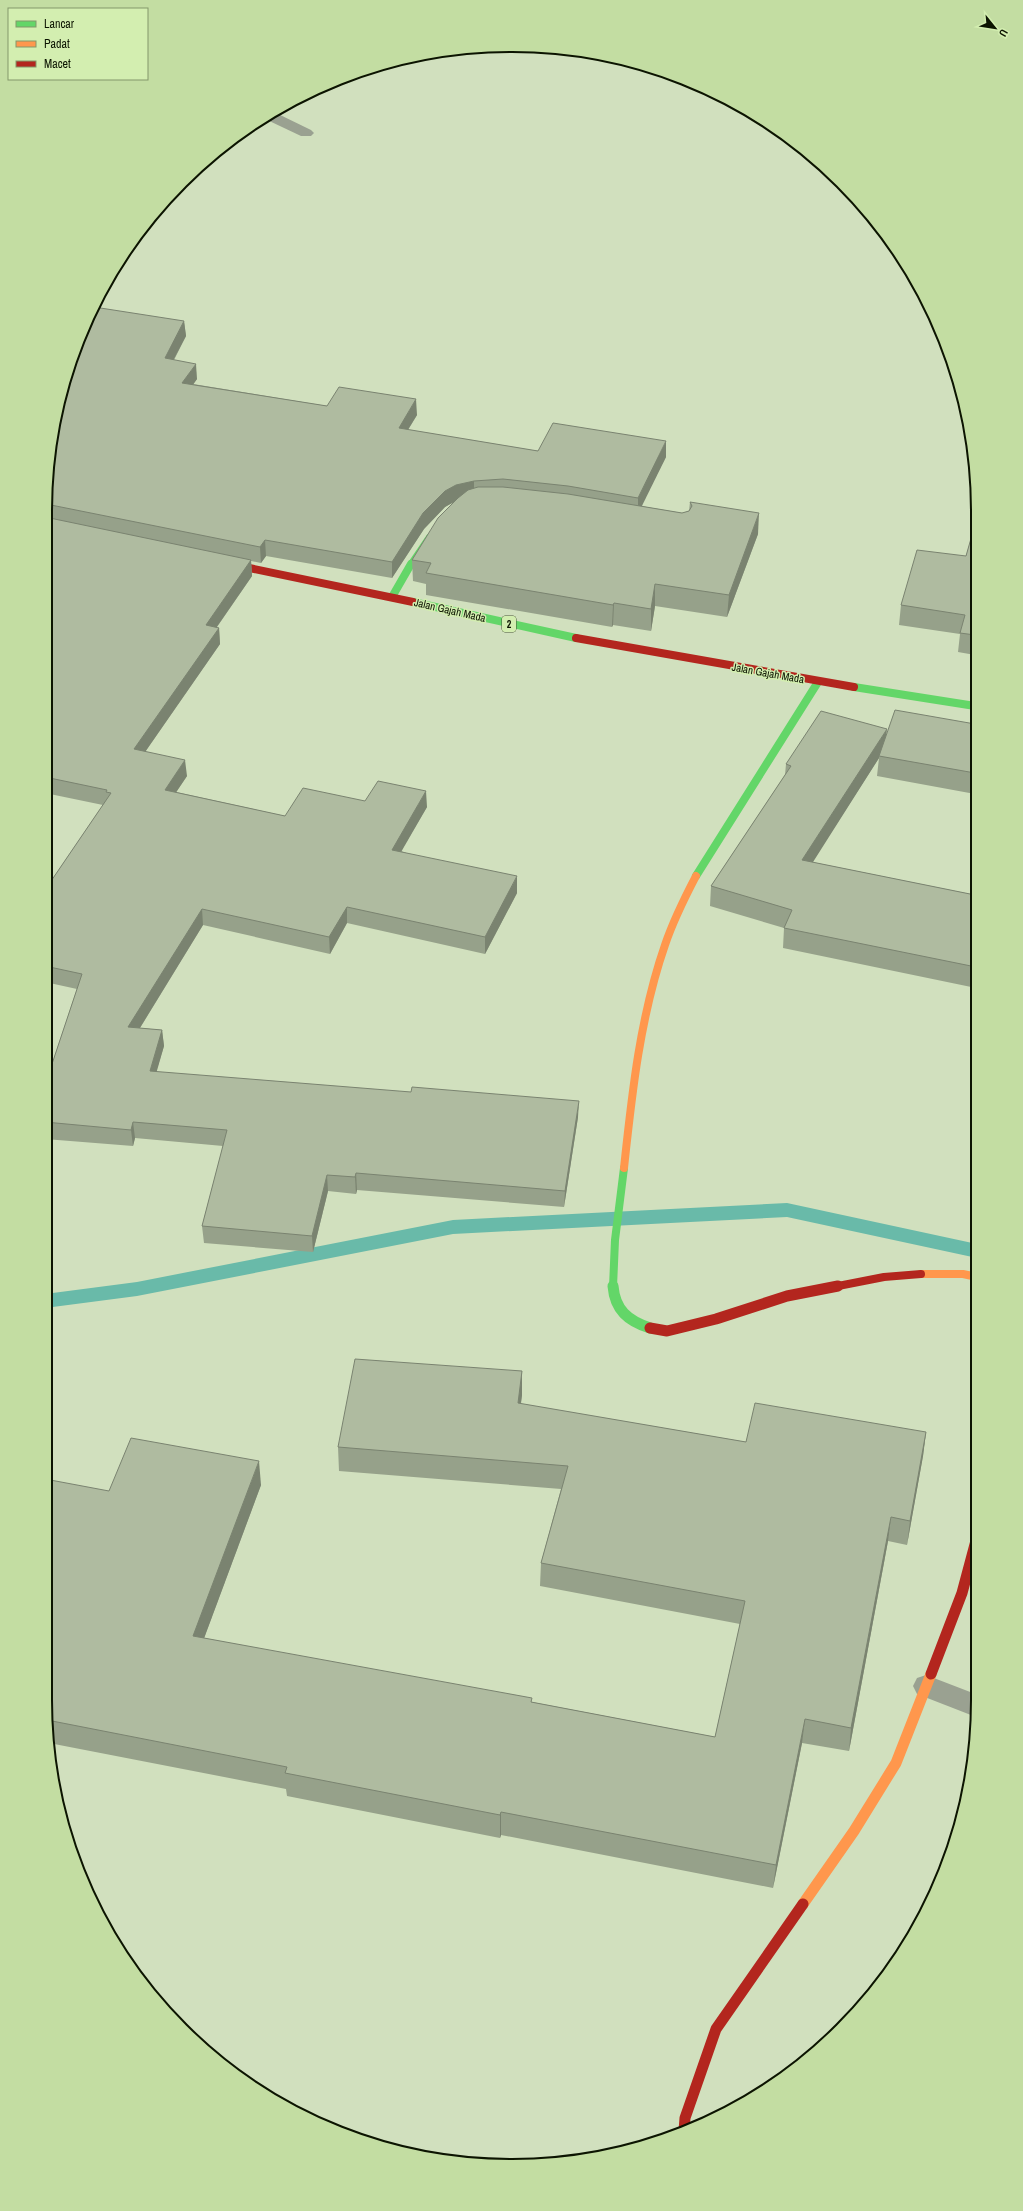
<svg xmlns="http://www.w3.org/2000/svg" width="1023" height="2211" font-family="'Archivo Narrow',sans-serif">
  <rect width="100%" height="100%" fill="#d1e0be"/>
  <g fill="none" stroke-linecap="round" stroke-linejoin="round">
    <path fill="#69baa9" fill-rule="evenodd" d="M 787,1203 L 977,1244 L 977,1258 L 787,1217 L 453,1234 L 137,1296 L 45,1308 L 45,1294 L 137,1282 L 453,1220 Z"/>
    <g fill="#9aa191" fill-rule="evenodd">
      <path d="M 274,112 L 311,130 L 314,133 L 311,136 L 301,136 L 263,118 Z"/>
      <path d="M 926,1675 L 978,1695 L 976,1717 L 917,1694 L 913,1686 L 917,1678 Z"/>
    </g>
    <path stroke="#63d668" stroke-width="6" d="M 410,565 L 429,537"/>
    <g stroke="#63d668" stroke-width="8">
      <path d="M 392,597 L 411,564"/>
      <path d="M 413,602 L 576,638"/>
      <path d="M 854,687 L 975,706"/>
      <path d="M 696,876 L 818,682"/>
      <path d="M 613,1287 L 615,1240 L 624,1168"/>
    </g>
    <path stroke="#63d668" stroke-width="11" d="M 613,1286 C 615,1310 628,1321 650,1328"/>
    <g stroke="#ff974d" stroke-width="8">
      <path d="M 624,1168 C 632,1093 640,1017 665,945 C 673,921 684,899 696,876"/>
      <path d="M 921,1274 L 963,1274 L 977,1277"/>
    </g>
    <path stroke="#ff974d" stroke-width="11" d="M 803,1904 L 854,1831 L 896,1763 L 931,1674"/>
    <path stroke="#b3261e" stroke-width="6" d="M 222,562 L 235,565"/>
    <g stroke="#b3261e" stroke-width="8">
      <path d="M 230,564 L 413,602"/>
      <path d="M 576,638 L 854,687"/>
      <path d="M 833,1287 L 884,1277 L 921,1274"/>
    </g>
    <g stroke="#b3261e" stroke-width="11">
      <path d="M 650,1328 L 667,1331 L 716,1319 L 787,1296 L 838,1286"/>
      <path d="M 931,1674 L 962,1593 L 977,1537"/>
      <path d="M 684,2131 L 685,2118 L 716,2029 L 803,1904"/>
    </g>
  </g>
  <g fill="#96a18a">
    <path d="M 184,321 L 186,336 L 174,360 L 197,379 L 193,384 L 327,406 L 417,415 L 408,430 L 538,451 L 666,457 L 641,506 L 682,513 L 689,511 L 690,502 L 758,534 L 727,617 L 655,606 L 651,631 L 613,625 L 612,627 L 426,595 L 426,584 L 413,581 L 412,560 L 453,502 L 445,507 L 424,529 L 392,578 L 266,556 L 261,563 L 251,561 L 252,576 L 217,627 L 219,628 L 220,644 L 145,752 L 187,776 L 176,792 L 285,816 L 365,801 L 427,807 L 401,851 L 517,893 L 485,954 L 347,923 L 330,954 L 203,925 L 140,1028 L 162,1030 L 164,1046 L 156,1072 L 578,1117 L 564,1207 L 357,1190 L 356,1194 L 328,1191 L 313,1252 L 204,1243 L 202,1226 L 223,1146 L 135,1138 L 133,1146 L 45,1139 L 45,1085 L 77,989 L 45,982 L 45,887 L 47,887 L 103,805 L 45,793 L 45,511 L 54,421 Z"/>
    <path d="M 974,528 L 975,655 L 958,652 L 960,634 L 899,625 L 901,605 L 966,556 Z"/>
    <path d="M 975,724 L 975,794 L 877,776 L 879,758 L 812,862 L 975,895 L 976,988 L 783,948 L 784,928 L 710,906 L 711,886 L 785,775 L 786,764 L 886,738 Z"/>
    <path d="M 522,1371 L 522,1395 L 521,1404 L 746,1442 L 926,1432 L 923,1456 L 907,1545 L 888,1541 L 849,1751 L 802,1743 L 773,1888 L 501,1835 L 500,1838 L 287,1796 L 286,1789 L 49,1743 L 45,1700 L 109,1491 L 261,1485 L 204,1638 L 532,1702 L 715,1737 L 740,1624 L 540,1586 L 541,1563 L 561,1489 L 339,1471 L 338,1447 Z"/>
  </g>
  <g fill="#7a8370">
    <path d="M 184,321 L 186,336 L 166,374 L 165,358 Z"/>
    <path d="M 196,364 L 197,379 L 184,398 L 182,383 Z"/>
    <path d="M 416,399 L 417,415 L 399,444 L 399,428 Z"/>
    <path d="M 666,441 L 666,457 L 638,514 L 638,498 Z"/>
    <path d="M 474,481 L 474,497 L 456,501 L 445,507 L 424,529 L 392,578 L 392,562 L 423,513 L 445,491 L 456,485 Z"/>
    <path d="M 759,513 L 758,534 L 727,617 L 729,595 Z"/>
    <path d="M 265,540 L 266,556 L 261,563 L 260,547 Z"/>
    <path d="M 251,560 L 252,576 L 207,641 L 206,625 Z"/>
    <path d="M 655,584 L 655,606 L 651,631 L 651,609 Z"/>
    <path d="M 614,603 L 613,625 L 612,627 L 613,605 Z"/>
    <path d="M 219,628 L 220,644 L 136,765 L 134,749 Z"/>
    <path d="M 887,729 L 885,749 L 879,756 L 879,758 L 801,881 L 802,860 Z"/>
    <path d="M 185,760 L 187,776 L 167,806 L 165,790 Z"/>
    <path d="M 426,791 L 427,807 L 393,866 L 392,850 Z"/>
    <path d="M 517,876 L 517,893 L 485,954 L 485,937 Z"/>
    <path d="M 347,907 L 347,923 L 330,954 L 329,937 Z"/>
    <path d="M 202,909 L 203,925 L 130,1044 L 128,1027 Z"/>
    <path d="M 162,1030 L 164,1046 L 152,1088 L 150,1071 Z"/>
    <path d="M 579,1101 L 578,1117 L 564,1207 L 565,1191 Z"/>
    <path d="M 133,1122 L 135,1138 L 133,1146 L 131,1130 Z"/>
    <path d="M 356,1173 L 357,1190 L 356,1194 L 355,1177 Z"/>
    <path d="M 327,1175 L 328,1191 L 313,1252 L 312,1236 Z"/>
    <path d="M 522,1371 L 522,1395 L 517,1427 L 518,1403 Z"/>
    <path d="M 926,1432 L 923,1456 L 907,1545 L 910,1521 Z"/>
    <path d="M 259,1461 L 261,1485 L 196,1660 L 193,1636 Z"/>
    <path d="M 891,1517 L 888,1541 L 849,1751 L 851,1728 Z"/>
    <path d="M 805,1719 L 802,1743 L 773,1888 L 776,1865 Z"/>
    <path d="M 501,1812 L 501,1835 L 500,1838 L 500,1815 Z"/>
  </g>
  <g fill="#afbba0" stroke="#7a8370">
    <path d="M 94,307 L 184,321 L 165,358 L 196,364 L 182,383 L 327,406 L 339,387 L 416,399 L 399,428 L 538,451 L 553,423 L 666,441 L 638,498 L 568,486 L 503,479 L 474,481 L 456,485 L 445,491 L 423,513 L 392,562 L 265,540 L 260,547 L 46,504 L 54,421 L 80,333 Z"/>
    <path d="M 478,487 L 503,487 L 568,494 L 682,513 L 689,511 L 692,506 L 690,502 L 759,513 L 729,595 L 655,584 L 651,609 L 614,603 L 613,605 L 426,573 L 431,563 L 412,560 L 438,518 L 458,498 L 468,490 Z"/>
    <path d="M 45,517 L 251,560 L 206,625 L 219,628 L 134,749 L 185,760 L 165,790 L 285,816 L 303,788 L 365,801 L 378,781 L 426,791 L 392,850 L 517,876 L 485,937 L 347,907 L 329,937 L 202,909 L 128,1027 L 162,1030 L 150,1071 L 411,1092 L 412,1087 L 579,1101 L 565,1191 L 356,1173 L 355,1177 L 327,1175 L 312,1236 L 202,1226 L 227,1130 L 133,1122 L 131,1130 L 45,1122 L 45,1085 L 82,974 L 45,966 L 45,887 L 47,887 L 111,793 L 106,792 L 107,790 L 45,777 Z"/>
    <path d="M 974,528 L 975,635 L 960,633 L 965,615 L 901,605 L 917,550 L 966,556 Z"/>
    <path d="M 895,710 L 975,724 L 975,773 L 879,756 Z"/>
    <path d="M 821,711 L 887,729 L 802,860 L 975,895 L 976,967 L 784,928 L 792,910 L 711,886 L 791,766 L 786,764 Z"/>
    <path d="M 355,1359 L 522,1371 L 518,1403 L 746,1442 L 755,1403 L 926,1432 L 910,1521 L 891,1517 L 851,1728 L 805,1719 L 776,1865 L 501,1812 L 500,1815 L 285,1773 L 287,1767 L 47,1720 L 45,1700 L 45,1479 L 109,1491 L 131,1438 L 259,1461 L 193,1636 L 532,1698 L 531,1702 L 715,1737 L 745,1601 L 541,1563 L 568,1466 L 338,1447 Z"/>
  </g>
  <g text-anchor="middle" stroke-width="3" stroke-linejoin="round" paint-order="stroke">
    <rect fill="#d3eeb0" stroke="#485536" stroke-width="1" x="502" y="616" width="14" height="16" rx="3"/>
    <g font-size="10" font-weight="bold" fill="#0c1401">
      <text x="509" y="628">2</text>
    </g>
    <g font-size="11" fill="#0c1401" stroke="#d3eeb0">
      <text transform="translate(450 610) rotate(13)" y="4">Jalan Gajah Mada</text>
      <text transform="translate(768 673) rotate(10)" y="4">Jalan Gajah Mada</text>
    </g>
  </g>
  <path d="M0 0H1023V2211H0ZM511 52H512A459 459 0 0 1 971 511V1700A459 459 0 0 1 512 2159H511A459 459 0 0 1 52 1700V511A459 459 0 0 1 511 52Z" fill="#c3dda2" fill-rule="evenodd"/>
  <path fill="none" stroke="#0c1401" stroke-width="2" d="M511 52H512A459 459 0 0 1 971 511V1700A459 459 0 0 1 512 2159H511A459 459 0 0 1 52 1700V511A459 459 0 0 1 511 52Z"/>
  <rect x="8" y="8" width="140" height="72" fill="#d3eeb0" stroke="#83976a"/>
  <rect x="16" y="21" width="20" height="6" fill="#63d668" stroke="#83976a"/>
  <text x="44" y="28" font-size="12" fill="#0c1401">Lancar</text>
  <rect x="16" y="41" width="20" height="6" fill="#ff974d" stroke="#83976a"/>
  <text x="44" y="48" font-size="12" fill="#0c1401">Padat</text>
  <rect x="16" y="61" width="20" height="6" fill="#b3261e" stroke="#83976a"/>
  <text x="44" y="68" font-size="12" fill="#0c1401">Macet</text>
  <g transform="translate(995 28) rotate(120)" stroke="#d3eeb0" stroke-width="3" paint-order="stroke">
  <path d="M0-3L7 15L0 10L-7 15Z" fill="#0c1401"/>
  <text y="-6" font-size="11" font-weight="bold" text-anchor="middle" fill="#0c1401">U</text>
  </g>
</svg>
